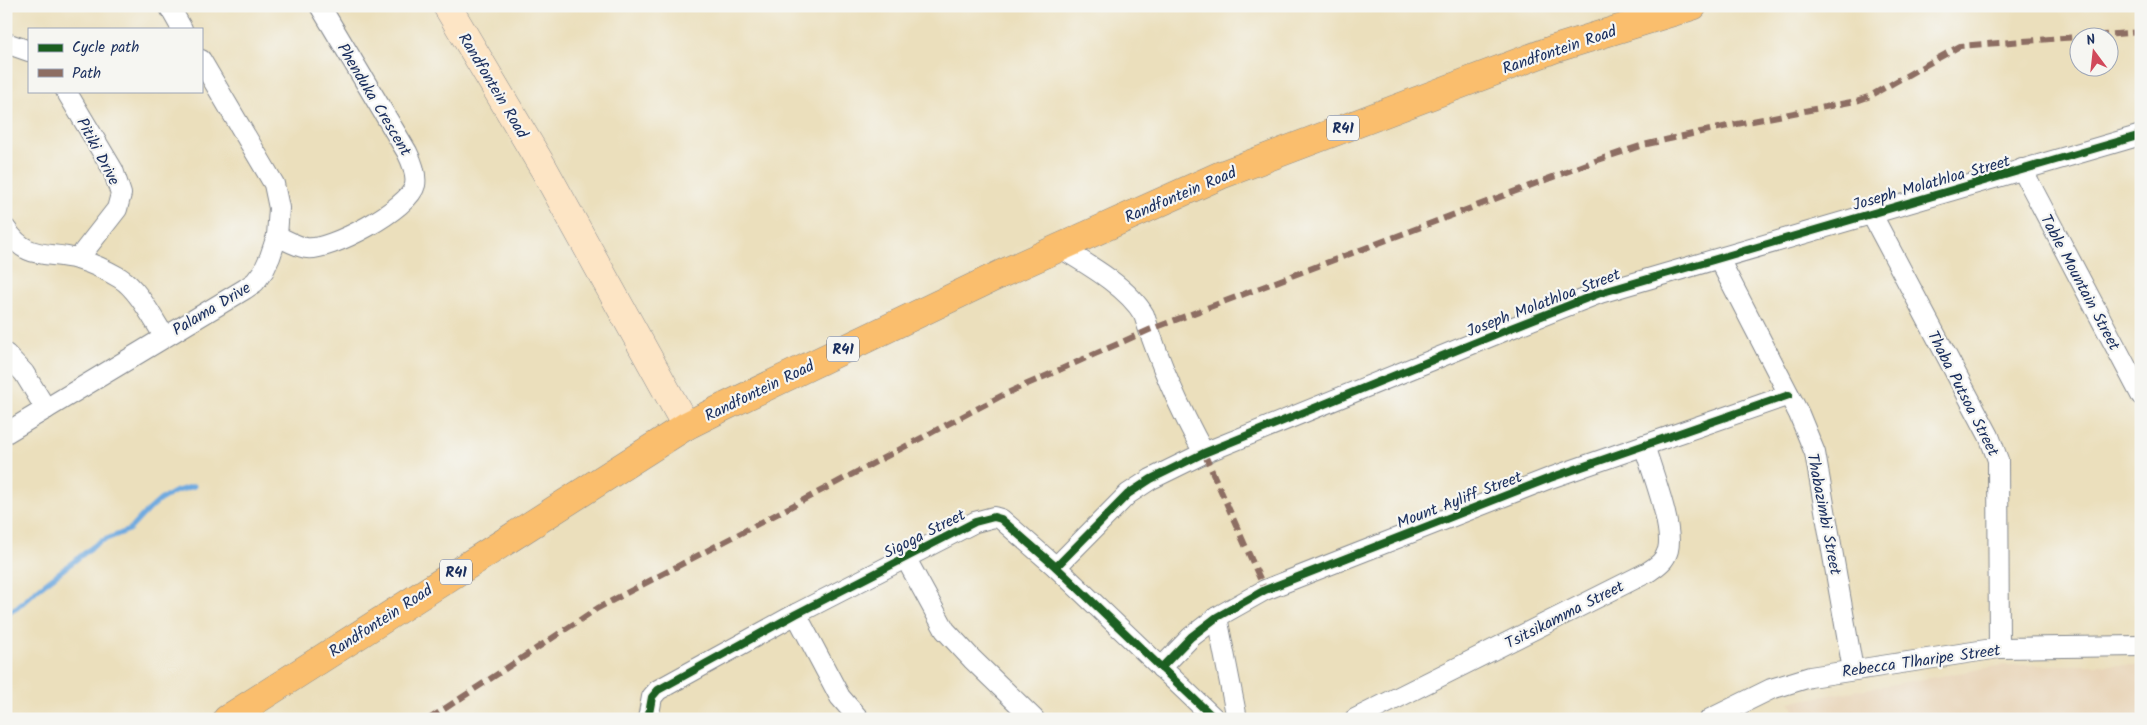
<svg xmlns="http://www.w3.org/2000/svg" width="2147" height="725" font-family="Kalam,sans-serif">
  <rect width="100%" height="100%" fill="#f6f6f2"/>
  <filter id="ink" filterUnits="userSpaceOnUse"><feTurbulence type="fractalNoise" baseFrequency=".02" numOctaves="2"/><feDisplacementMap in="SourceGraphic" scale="10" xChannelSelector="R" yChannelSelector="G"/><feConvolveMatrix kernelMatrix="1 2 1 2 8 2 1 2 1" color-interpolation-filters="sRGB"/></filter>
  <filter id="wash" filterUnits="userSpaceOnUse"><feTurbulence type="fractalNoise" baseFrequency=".0096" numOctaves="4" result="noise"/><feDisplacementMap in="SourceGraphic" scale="20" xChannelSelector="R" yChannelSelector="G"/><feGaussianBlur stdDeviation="1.12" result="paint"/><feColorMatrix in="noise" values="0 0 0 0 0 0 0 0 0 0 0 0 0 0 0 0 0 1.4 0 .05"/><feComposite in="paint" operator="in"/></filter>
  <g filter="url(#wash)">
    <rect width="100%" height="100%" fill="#ebdfbc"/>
    <path fill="#e8d4b8" d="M 2004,665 L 2141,665 L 2141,719 L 1799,719 L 1790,702 Z"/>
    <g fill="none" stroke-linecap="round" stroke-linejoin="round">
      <path stroke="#70aae0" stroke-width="5" d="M 6,614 L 17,608 L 39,588 L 99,542 L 129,530 L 142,516 L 160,500 L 174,492 L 194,486"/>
    </g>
  </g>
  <g filter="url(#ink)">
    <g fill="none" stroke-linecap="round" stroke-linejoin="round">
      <g stroke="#83878d" stroke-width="22">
        <g id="street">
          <path d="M 169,6 L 182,29"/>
          <path d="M 6,43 L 29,51"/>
          <path d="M 66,91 L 113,170 L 121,194 L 117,209 L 78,259"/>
          <path d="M 2022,169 L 2141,395"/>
          <path d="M 1871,213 L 1989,436 L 1998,460 L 1999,648"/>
          <path d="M 6,229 C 27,261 46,251 77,259 C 91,263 108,271 120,278 C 138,289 153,319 164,336"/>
          <path d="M 277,236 C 286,240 296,246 306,248 C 329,252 410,208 415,185 C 417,174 412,162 407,152 L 320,6"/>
          <path d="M 1059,247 C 1087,264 1128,287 1144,315 C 1160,365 1179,408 1204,453"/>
          <path d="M 1719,259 L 1799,414 L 1815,453 L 1853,670"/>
          <path d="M 6,354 L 24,373 L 46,409"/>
          <path d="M 6,433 L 245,289 L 255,282 L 264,270 L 270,257 L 277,236 L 279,208 L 274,184 L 201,60"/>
          <path d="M 905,557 L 945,630 L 972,659 L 1034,719"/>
          <path d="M 1056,567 L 1128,494 L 1151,479 L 1204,453 L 1511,328 L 1600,293 L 2141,135"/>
          <path d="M 796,614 L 840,697 L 859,719"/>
          <path d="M 1217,617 L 1237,719"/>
          <path d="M 1161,668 L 1191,637 L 1217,617 L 1265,590 L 1550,478 L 1789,395"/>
          <path d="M 648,719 L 652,697 L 658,690 L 796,614 L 975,522 L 994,517 L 1001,519 L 1056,567 L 1215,719"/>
          <path d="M 1355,719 L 1648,572 C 1657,566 1665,561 1668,550 C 1674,527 1651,469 1644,445"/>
          <path d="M 1710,719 L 1771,689 L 1810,677 L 1999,648 L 2141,646"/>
        </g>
      </g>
      <g stroke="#83878d" stroke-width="29">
        <path id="secondary" d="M 447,6 L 544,169 L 686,426"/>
      </g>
      <g stroke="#83878d" stroke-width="29">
        <path id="primary" d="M 227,719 L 686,426 L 724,407 L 1001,274 L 1221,175 L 1554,49 L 1693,6"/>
      </g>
      <use href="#street" stroke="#fff" stroke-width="20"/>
      <use href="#secondary" stroke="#fde5c5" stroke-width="28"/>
      <use href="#primary" stroke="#fabe6d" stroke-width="28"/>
      <g stroke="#8d6e63" stroke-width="6" stroke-dasharray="12 6" stroke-linecap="butt">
        <path d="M 1204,453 L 1265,590"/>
        <path d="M 429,719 L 598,608 L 1005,394 L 1149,330 L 1595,161 L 1643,145 L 1732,125 L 1856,101 L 1868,97 L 1960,46 L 2141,32"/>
      </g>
      <g stroke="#f6f6f2" stroke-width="11">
        <g id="cycleway">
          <path d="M 1056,567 L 1128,494 L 1151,479 L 1204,453 L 1511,328 L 1600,293 L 2141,135"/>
          <path d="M 1161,668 L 1191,637 L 1217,617 L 1265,590 L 1550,478 L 1789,395"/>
          <path d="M 648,719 L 652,697 L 658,690 L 796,614 L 975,522 L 994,517 L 1001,519 L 1056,567 L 1215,719"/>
        </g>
      </g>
      <use href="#cycleway" stroke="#1b5e20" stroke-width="8"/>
    </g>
  </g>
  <g text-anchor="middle" stroke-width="4.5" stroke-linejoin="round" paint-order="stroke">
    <g fill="#f6f6f2" stroke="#5d6b8a" stroke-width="1">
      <rect x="1327" y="115.5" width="32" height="25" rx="4"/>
      <rect x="827" y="336.5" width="32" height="25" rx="4"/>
      <rect x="440" y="559.5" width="32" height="25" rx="4"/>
    </g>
    <g font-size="15" font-weight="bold" fill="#1b2f5e">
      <text x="1343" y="133">R41</text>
      <text x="843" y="354">R41</text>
      <text x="456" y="577">R41</text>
    </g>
    <g font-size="16" fill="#1b2f5e" stroke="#f6f6f2">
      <text transform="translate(1559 49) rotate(-19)" y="6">Randfontein Road</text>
      <text transform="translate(494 85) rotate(59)" y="6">Randfontein Road</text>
      <text transform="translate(375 99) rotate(59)" y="6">Phenduka Crescent</text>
      <text transform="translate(99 151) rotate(62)" y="6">Pitiki Drive</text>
      <text transform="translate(1931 182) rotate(-16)" y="6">Joseph Molathloa Street</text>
      <text transform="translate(1180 194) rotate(-23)" y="6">Randfontein Road</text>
      <text transform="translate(2081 282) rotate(62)" y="6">Table Mountain Street</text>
      <text transform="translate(1543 302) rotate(-21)" y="6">Joseph Molathloa Street</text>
      <text transform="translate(211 308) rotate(-31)" y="6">Palama Drive</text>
      <text transform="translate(759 390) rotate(-26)" y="6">Randfontein Road</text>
      <text transform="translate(1964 393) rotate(63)" y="6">Thaba Putsoa Street</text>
      <text transform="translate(1459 499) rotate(-21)" y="6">Mount Ayliff Street</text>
      <text transform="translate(1825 514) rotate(79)" y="6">Thabazimbi Street</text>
      <text transform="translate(924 533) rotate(-27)" y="6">Sigoga Street</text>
      <text transform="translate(1564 614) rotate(-27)" y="6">Tsitsikamma Street</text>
      <text transform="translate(380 620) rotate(-33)" y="6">Randfontein Road</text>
      <text transform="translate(1921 660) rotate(-8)" y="6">Rebecca Tlharipe Street</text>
    </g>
  </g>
  <rect width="2147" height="725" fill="none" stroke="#f6f6f2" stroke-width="25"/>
  <rect x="28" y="28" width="175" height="65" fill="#f6f6f2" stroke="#9ea6b7"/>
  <rect x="38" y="44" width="25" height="8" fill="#1b5e20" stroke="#9ea6b7"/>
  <text x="72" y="52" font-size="15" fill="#1b2f5e">Cycle path</text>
  <rect x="38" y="69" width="25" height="8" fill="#8d6e63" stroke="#9ea6b7"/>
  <text x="72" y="78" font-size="15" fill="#1b2f5e">Path</text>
  <g transform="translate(2094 52) rotate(345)"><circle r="24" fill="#f6f6f2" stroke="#9ea6b7"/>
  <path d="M0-4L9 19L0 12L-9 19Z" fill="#d1495b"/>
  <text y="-8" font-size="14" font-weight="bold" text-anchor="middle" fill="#1b2f5e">N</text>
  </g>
</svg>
